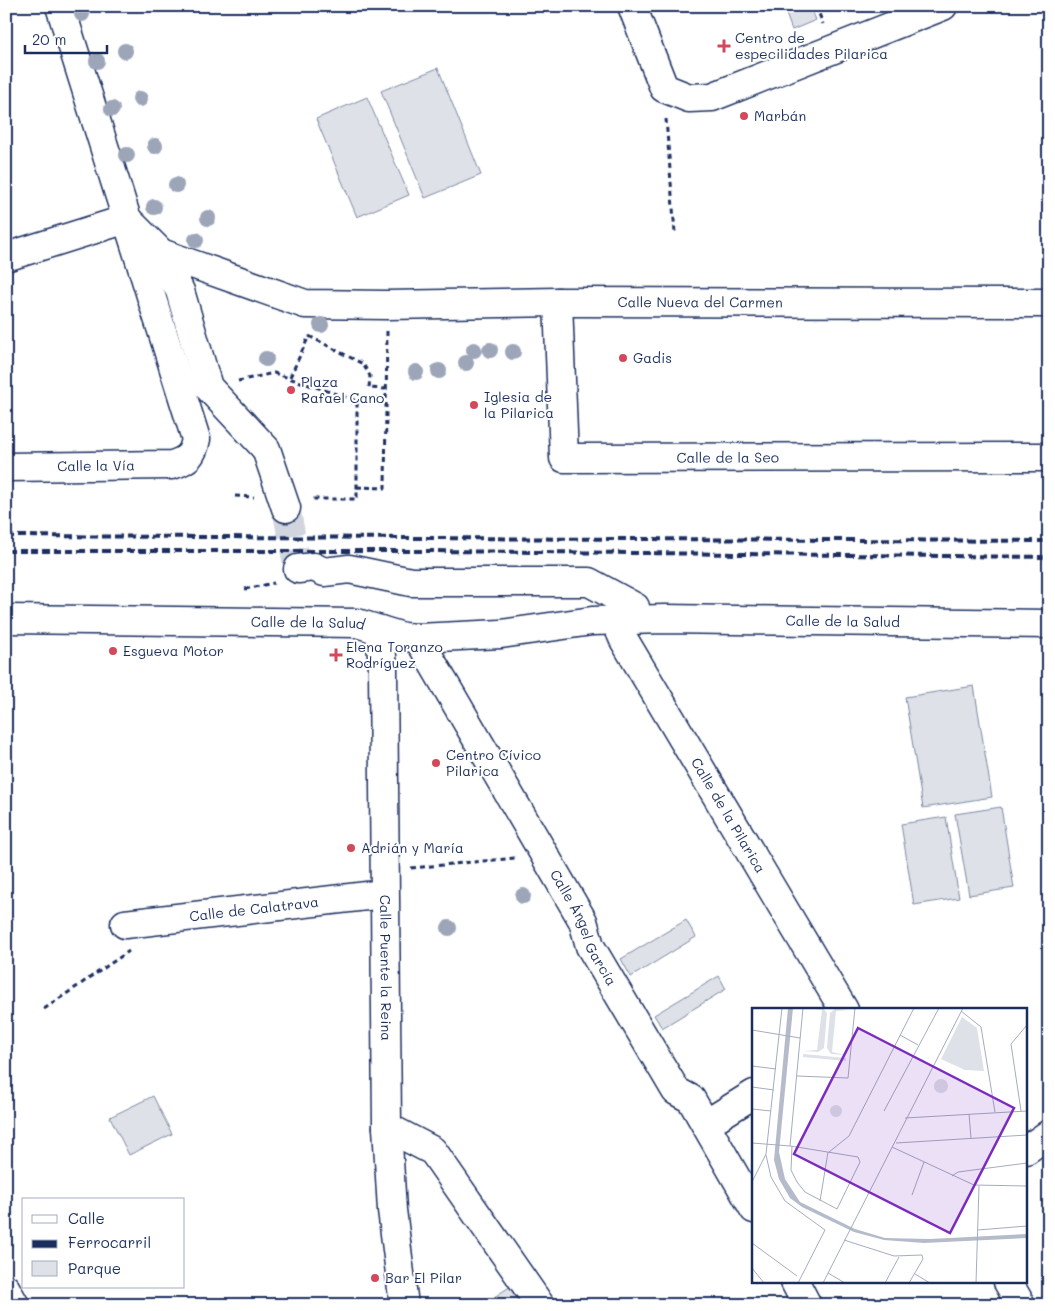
<svg xmlns="http://www.w3.org/2000/svg" width="1055" height="1311" font-family="Mali,sans-serif">
  <rect width="100%" height="100%" fill="#fff"/>
  <filter id="ink" filterUnits="userSpaceOnUse"><feTurbulence type="fractalNoise" baseFrequency=".02" numOctaves="2"/><feDisplacementMap in="SourceGraphic" scale="10" xChannelSelector="R" yChannelSelector="G"/><feConvolveMatrix kernelMatrix="1 2 1 2 8 2 1 2 1" color-interpolation-filters="sRGB"/></filter>
  <g filter="url(#ink)">
    <g fill="#dee1e7" stroke="#7c88a2">
      <path d="M 783,6 L 810,6 L 816,20 L 792,30 Z"/>
      <path d="M 438,68 L 481,175 L 425,198 L 381,91 Z"/>
      <path d="M 367,97 L 409,195 L 357,217 L 316,119 Z"/>
      <path d="M 974,686 L 992,797 L 923,808 L 905,697 Z"/>
      <path d="M 1001,807 L 1014,888 L 969,895 L 955,814 Z"/>
      <path d="M 946,817 L 959,898 L 914,905 L 901,824 Z"/>
      <path d="M 686,920 L 696,937 L 631,977 L 621,959 Z"/>
      <path d="M 719,976 L 726,989 L 662,1028 L 654,1015 Z"/>
      <path d="M 153,1096 L 172,1134 L 129,1155 L 110,1117 Z"/>
      <path d="M 514,1284 L 525,1301 L 519,1305 L 482,1305 Z"/>
    </g>
    <g fill="none" stroke-linecap="round" stroke-linejoin="round">
      <path stroke="#d1d5df" stroke-width="28" stroke-dasharray="28 14" stroke-linecap="butt" d="M 286,508 L 298,569"/>
      <g stroke="#1b2f5e" stroke-width="31">
        <g id="street">
          <path d="M 632,6 L 664,88 L 689,98 L 712,97 L 943,6"/>
          <path id="s1" d="M 127,219 L 161,253 L 305,304 L 387,305 L 558,302 L 1049,303"/>
          <path d="M 161,253 L 180,291 L 208,387 L 266,449 L 286,508"/>
          <path d="M 6,257 L 127,219"/>
          <path id="s2" d="M 558,302 L 564,458 L 1049,457"/>
          <path id="s3" d="M 6,467 L 172,465 C 188,460 193,455 196,439 L 60,6"/>
          <path d="M 298,569 L 314,567 L 324,572 L 349,569 L 411,582 L 589,582 L 635,607 L 637,619"/>
          <path id="s4" d="M 6,619 L 357,623 L 403,637 L 418,638 L 501,634 L 592,621 L 664,619 L 1049,624"/>
          <path id="s5" d="M 615,620 L 624,640 L 844,1010"/>
          <path id="s6" d="M 380,630 L 383,669 L 387,1127 L 392,1210 L 404,1305"/>
          <path id="s7" d="M 418,638 L 583,921 L 590,946 L 676,1091 L 691,1099 L 754,1209"/>
          <path id="s8" d="M 125,924 L 384,894"/>
          <path d="M 706,1124 L 754,1094"/>
          <path d="M 387,1127 L 433,1151 L 540,1305"/>
          <path d="M 1026,1150 L 1049,1134"/>
          <path d="M 795,1282 L 807,1305"/>
          <path d="M 1008,1282 L 1021,1305"/>
          <path d="M 6,1289 L 15,1305"/>
        </g>
      </g>
      <g stroke="#1b2f5e" stroke-width="3" stroke-dasharray="5 4" stroke-linecap="butt">
        <path d="M 816,6 L 823,24"/>
        <path d="M 666,119 L 675,233"/>
        <path d="M 309,336 L 363,364 L 370,376 L 369,388 L 387,389"/>
        <path d="M 290,377 L 309,336"/>
        <path d="M 238,381 L 274,373 L 357,401 L 357,499 L 313,499"/>
        <path d="M 357,401 L 386,397"/>
        <path d="M 357,487 L 385,488 L 387,331"/>
        <path d="M 235,496 L 254,497"/>
        <path d="M 245,589 L 274,583"/>
        <path d="M 411,868 L 515,858"/>
        <path d="M 44,1009 L 129,951"/>
      </g>
      <use href="#street" stroke="#fff" stroke-width="28"/>
      <g stroke="#1b2f5e" stroke-width="4" stroke-dasharray="8 4" stroke-linecap="butt">
        <path d="M 6,536 L 1049,541"/>
        <path d="M 6,551 L 433,551 L 1049,557"/>
      </g>
    </g>
    <g fill="#9da5b9">
      <circle cx="82" cy="14" r="8"/>
      <circle cx="125" cy="51" r="8"/>
      <circle cx="97" cy="61" r="8"/>
      <circle cx="140" cy="99" r="8"/>
      <circle cx="112" cy="109" r="8"/>
      <circle cx="155" cy="146" r="8"/>
      <circle cx="127" cy="155" r="8"/>
      <circle cx="176" cy="185" r="8"/>
      <circle cx="154" cy="207" r="8"/>
      <circle cx="208" cy="218" r="8"/>
      <circle cx="196" cy="240" r="8"/>
      <circle cx="321" cy="325" r="8"/>
      <circle cx="474" cy="350" r="8"/>
      <circle cx="490" cy="350" r="8"/>
      <circle cx="513" cy="352" r="8"/>
      <circle cx="266" cy="359" r="8"/>
      <circle cx="466" cy="363" r="8"/>
      <circle cx="439" cy="371" r="8"/>
      <circle cx="416" cy="372" r="8"/>
      <circle cx="523" cy="896" r="8"/>
      <circle cx="449" cy="928" r="8"/>
    </g>
  </g>
  <g fill="#d1495b" stroke="#fff" stroke-width="2">
    <path d="M721.5 38.5h5v5h5v5h-5v5h-5v-5h-5v-5h5z"/>
    <circle cx="744" cy="116" r="5"/>
    <circle cx="623" cy="358" r="5"/>
    <circle cx="291" cy="390" r="5"/>
    <circle cx="474" cy="405" r="5"/>
    <circle cx="113" cy="651" r="5"/>
    <path d="M333.5 647.5h5v5h5v5h-5v5h-5v-5h-5v-5h5z"/>
    <circle cx="436" cy="763" r="5"/>
    <circle cx="351" cy="848" r="5"/>
    <circle cx="375" cy="1278" r="5"/>
  </g>
  <g text-anchor="middle" stroke-width="4" stroke-linejoin="round" paint-order="stroke">
    <g font-size="14" fill="#1b2f5e" stroke="#fff" text-anchor="start">
      <text x="735" y="43">Centro de<tspan x="735" dy="16">especilidades Pilarica</tspan></text>
      <text x="754" y="121">Marbán</text>
      <text x="633" y="363">Gadis</text>
      <text x="301" y="387">Plaza<tspan x="301" dy="16">Rafael Cano</tspan></text>
      <text x="484" y="402">Iglesia de<tspan x="484" dy="16">la Pilarica</tspan></text>
      <text x="346" y="652">Elena Toranzo<tspan x="346" dy="16">Rodríguez</tspan></text>
      <text x="123" y="656">Esgueva Motor</text>
      <text x="446" y="760">Centro Cívico<tspan x="446" dy="16">Pilarica</tspan></text>
      <text x="361" y="853">Adrián y María</text>
      <text x="385" y="1283">Bar El Pilar</text>
    </g>
    <g font-size="14" fill="#1b2f5e" stroke="#fff">
      <text dy="5" stroke="none"><textPath href="#s1" startOffset="596">Calle Nueva del Carmen</textPath></text>
      <text dy="5" stroke="none"><textPath href="#s2" startOffset="320">Calle de la Seo</textPath></text>
      <text dy="5" stroke="none"><textPath href="#s3" startOffset="90">Calle la Vía</textPath></text>
      <text dy="5" stroke="none"><textPath href="#s4" startOffset="840">Calle de la Salud</textPath></text>
      <text dy="5" stroke="none"><textPath href="#s4" startOffset="302">Calle de la Salud</textPath></text>
      <text dy="5" stroke="none"><textPath href="#s5" startOffset="226">Calle de la Pilarica</textPath></text>
      <text dy="5" stroke="none"><textPath href="#s8" startOffset="130">Calle de Calatrava</textPath></text>
      <text dy="5" stroke="none"><textPath href="#s7" startOffset="334">Calle Ángel García</textPath></text>
      <text dy="5" stroke="none"><textPath href="#s6" startOffset="338">Calle Puente la Reina</textPath></text>
    </g>
  </g>
  <g transform="translate(752 1008)">
    <rect width="275" height="275" fill="#fff"/>
    <path d="M 55,0 L 71,0 L 75,5 L 72,40 L 66,44 L 51,43 L 65,42 L 70,2 ZM 83,1 L 99,2 L 84,3 L 80,44 L 94,47 L 79,46 L 75,40 L 78,5 ZM 210,9 L 225,20 L 232,63 L 213,62 L 189,51 ZM 51,46 L 94,50 L 94,53 L 51,49 ZM182 78a7 7 0 1 1 14 0a7 7 0 1 1-14 0ZM78 103a6 6 0 1 1 12 0a6 6 0 1 1-12 0Z" fill="#dee1e7"/>
    <path d="M 36,0 L 41,0 L 27,144 L 33,171 L 48,194 L 103,221 L 133,230 L 178,231 L 275,226 L 275,230 L 172,235 L 132,232 L 102,224 L 50,199 L 38,190 L 27,171 L 22,152 Z" fill="#b5bbca"/>
    <path fill="none" stroke="#a4acbf" stroke-width="1" d="M 209,3 L 229,19 L 243,104M 0,22 L 48,30M 148,27 L 166,37M 0,58 L 24,61M 45,68 L 96,70 L 103,0M 0,79 L 22,82M 0,101 L 19,103M 132,103 L 187,0M 269,103 L 259,36 L 275,17M 217,106 L 219,130M 153,110 L 275,103M 0,135 L 38,138 L 51,140 L 106,149 L 108,154 L 85,201 L 53,184 L 45,174 L 39,162 L 40,138M 144,135 L 275,127M 38,138 L 51,0M 140,139 L 222,177 L 275,178M 77,144 L 97,128 L 162,0M 14,147 L 19,169 L 33,193 L 73,222 L 46,275M 200,168 L 206,164 L 275,155M 0,174 L 14,146 L 30,0M 160,187 L 172,154M 68,193 L 76,144M 226,222 L 275,218M 92,232 L 142,248 L 170,247 L 171,251 L 157,275M 0,235 L 45,268M 0,260 L 12,275M 76,265 L 93,275M 163,266 L 178,275M 71,275 L 211,0M 133,275 L 147,249M 224,275 L 227,178"/>
    <path fill="#7b2cbf" fill-opacity="0.15" stroke="#7b2cbf" stroke-width="2.5" d="M 106,20 L 262,100 L 198,225 L 42,146 Z"/>
    <rect width="275" height="275" fill="none" stroke="#1b2f5e" stroke-width="2.5"/>
  </g>
  <rect width="1055" height="1311" fill="none" stroke="#fff" stroke-width="25"/>
  <rect x="12" y="12" width="1030" height="1286" fill="none" stroke="#1b2f5e" stroke-width="2" filter="url(#ink)"/>
  <rect x="22" y="1198" width="162" height="90" fill="#ffffff" stroke="#a4acbf"/>
  <rect x="32" y="1215" width="25" height="8" fill="#ffffff" stroke="#a4acbf"/>
  <text x="68" y="1224" font-size="15" fill="#1b2f5e">Calle</text>
  <rect x="32" y="1240" width="25" height="8" fill="#1b2f5e" stroke="#a4acbf"/>
  <text x="68" y="1248" font-size="15" fill="#1b2f5e">Ferrocarril</text>
  <rect x="32" y="1261" width="25" height="15" fill="#dee1e7" stroke="#a4acbf"/>
  <text x="68" y="1274" font-size="15" fill="#1b2f5e">Parque</text>
  <path d="M25 45v8h82v-8" fill="none" stroke="#1b2f5e" stroke-width="2.5"/>
  <text x="32" y="45" font-size="15" fill="#1b2f5e" stroke="#ffffff" stroke-width="4" paint-order="stroke">20 m</text>
</svg>
